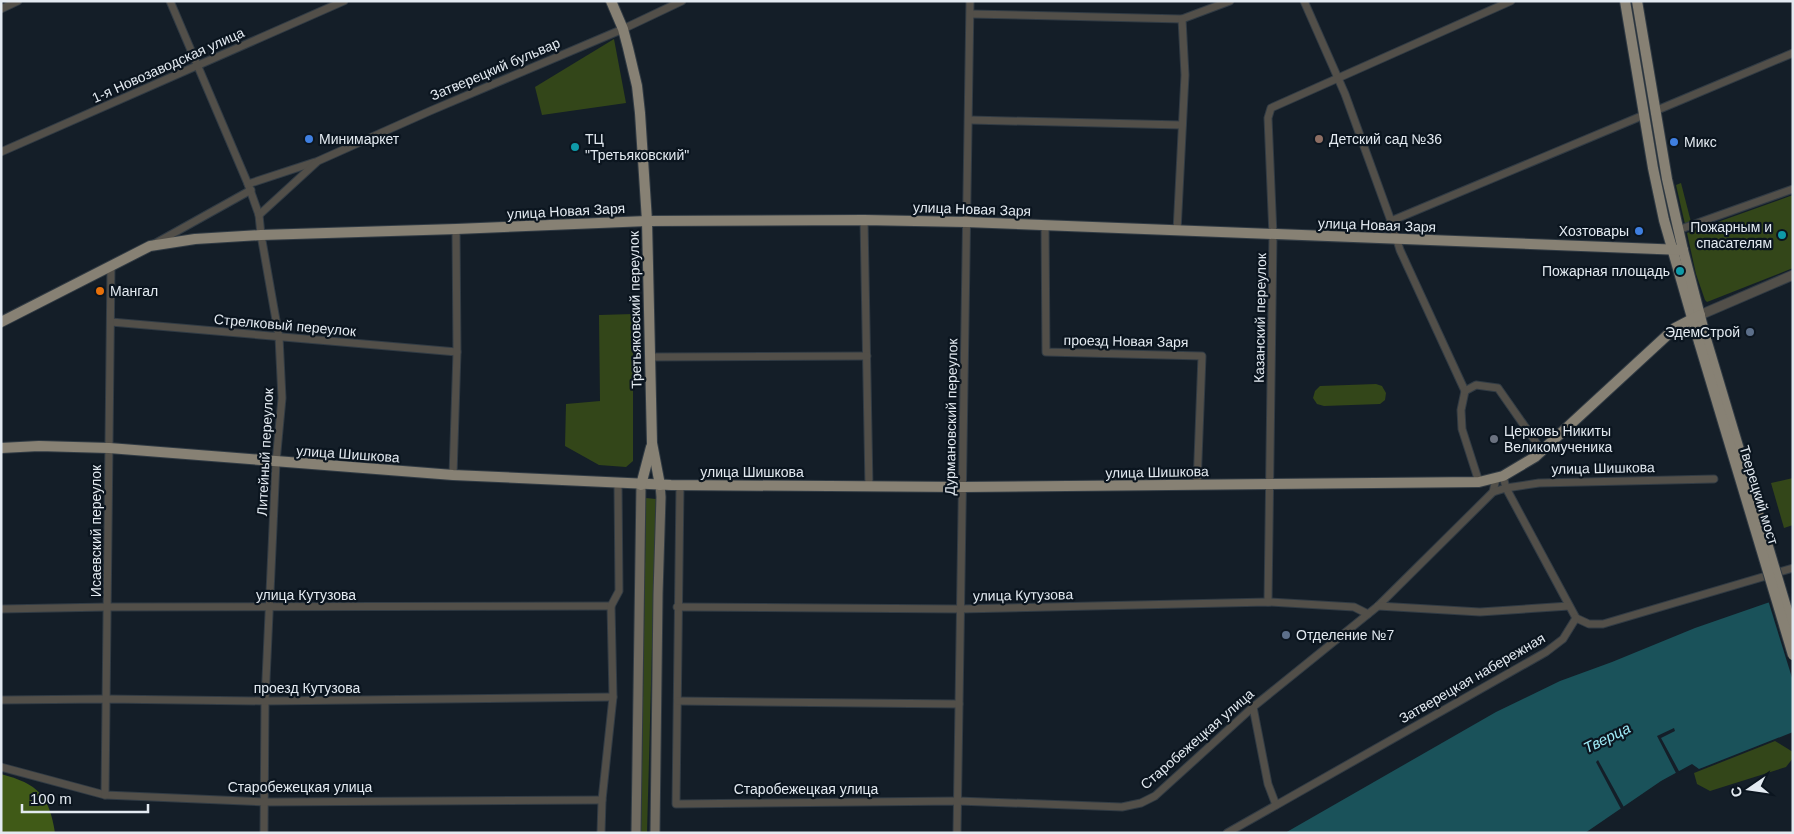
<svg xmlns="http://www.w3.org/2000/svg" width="1794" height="834" font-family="Arial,sans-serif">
  <rect width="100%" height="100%" fill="#141e28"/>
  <g fill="#334619">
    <path d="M 614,39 L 626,103 L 542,115 L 535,87 Z"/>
    <path d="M 1681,183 L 1691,222 L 1685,224 L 1676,185 Z"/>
    <path d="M 1793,195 L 1793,268 L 1707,302 L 1705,300 L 1696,274 L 1687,233 Z"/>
    <path d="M 633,314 L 633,461 L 626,467 L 599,465 L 565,446 L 566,404 L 600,401 L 599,315 Z"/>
    <path d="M 1376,384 L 1382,386 L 1386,393 L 1385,400 L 1380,404 L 1324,406 L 1317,404 L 1313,398 L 1315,391 L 1320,386 Z"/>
    <path d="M 1793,478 L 1793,525 L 1784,528 L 1771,483 Z"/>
    <path d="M 646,498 L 656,499 L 647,833 L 641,833 Z"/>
    <path d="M 1775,741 L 1793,752 L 1793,758 L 1786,767 L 1710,791 L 1697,784 L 1694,773 Z"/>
  </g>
  <path fill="#405a17" d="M 1,774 C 38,784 49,795 55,833 L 1,833 Z"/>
  <path fill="#1a525a" d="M 1793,594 L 1793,732 L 1699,769 L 1692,764 L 1661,781 L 1585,833 L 1285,833 L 1496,712 L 1560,681 L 1612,662 L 1695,628 Z"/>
  <g fill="#141e28">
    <path d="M 1791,592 L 1793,597 L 1793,681 L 1768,600 Z"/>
    <path d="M 1674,728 L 1675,731 L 1661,738 L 1680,773 L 1689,768 L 1677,775 L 1657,736 Z"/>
    <path d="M 1598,760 L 1625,809 L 1622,811 L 1596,762 Z"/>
  </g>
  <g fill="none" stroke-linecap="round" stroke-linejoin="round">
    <g stroke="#313b44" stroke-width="9">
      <g id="minor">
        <path d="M 170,1 L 248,184 L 259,215 L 261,235 L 279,337 L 282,398 L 276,462 L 265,701 L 264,833"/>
        <path d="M 1304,1 L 1345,94 L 1391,221 L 1400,250 L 1465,391 L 1461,410 L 1462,429 L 1479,482"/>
        <path d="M 1,9 L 18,1"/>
        <path d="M 971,14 L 1182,19 L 1230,1"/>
        <path d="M 1655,111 L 1793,53"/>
        <path d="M 970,120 L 1182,125"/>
        <path d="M 1,152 L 344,1"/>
        <path d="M 248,184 L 315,162"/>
        <path d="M 259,215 L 318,161 L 430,111 L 623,29 L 682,1"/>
        <path d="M 864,220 L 869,487"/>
        <path d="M 1391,221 L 1644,115"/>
        <path d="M 1045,225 L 1046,352 L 1202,356 L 1197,485"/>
        <path d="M 1678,230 L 1793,189"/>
        <path d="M 1177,231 L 1185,75 L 1182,19"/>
        <path d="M 154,244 L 251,190"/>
        <path d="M 111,322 L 457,352"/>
        <path d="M 650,357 L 867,356"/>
        <path d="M 1465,391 L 1476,385 L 1498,388 L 1542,451"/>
        <path d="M 453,475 L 457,352 L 456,229"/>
        <path d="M 1503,476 L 1506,488 L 1576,618"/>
        <path d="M 680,486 L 676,804 L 958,801 L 1122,807 L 1141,803 L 1155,796 L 1253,707 L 1378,606 L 1493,492 L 1496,479"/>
        <path d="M 1493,492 L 1506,488 L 1539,483 L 1714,479"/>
        <path d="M 1268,602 L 1273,235 L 1268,118 L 1271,108 L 1511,1"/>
        <path d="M 1378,606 L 1480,612 L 1569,606"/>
        <path d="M 677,607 L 960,609 L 1268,602 L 1354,607 L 1368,614"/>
        <path d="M 1,609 L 108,607 L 611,606"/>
        <path d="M 1576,618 L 1589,624 L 1603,624 L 1793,568"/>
        <path d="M 1,700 L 106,699 L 265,701 L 613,697"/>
        <path d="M 678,701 L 959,704"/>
        <path d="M 1253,707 L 1268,784 L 1276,805"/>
        <path d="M 1,767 L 105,795 L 265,802 L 602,800"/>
        <path d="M 105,795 L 111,266"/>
        <path d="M 601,833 L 602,800 L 613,697 L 611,606 L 619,591 L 618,484"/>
        <path d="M 957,833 L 970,1"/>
        <path d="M 1227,833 L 1546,652 L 1563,639 L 1576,618"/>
      </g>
    </g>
    <g stroke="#313b44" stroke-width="11">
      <path id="tertiary" d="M 1700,315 L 1793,275"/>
    </g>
    <g stroke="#313b44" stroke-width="11">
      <g id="secondary">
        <path d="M 636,833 L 641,485"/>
        <path d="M 655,833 L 658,594 L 661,497 L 660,485"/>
      </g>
    </g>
    <g stroke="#313b44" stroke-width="12">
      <g id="primary">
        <path d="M 611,1 L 623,29 L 628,48 L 637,86 L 640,113 L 647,221 L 652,443 L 660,485"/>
        <path d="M 1625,1 L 1653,168 L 1664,220 L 1699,342"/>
        <path d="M 1637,1 L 1667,179 L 1683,250 L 1706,339"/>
        <path d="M 1,322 L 150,246 L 195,239 L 261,235 L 456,229 L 647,221 L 864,220 L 966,222 L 1683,250"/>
        <path d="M 1,448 L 39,446 L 109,448 L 453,475 L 671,485 L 963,487 L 1479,482 L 1503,476 L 1535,457 L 1675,328 L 1700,315"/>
        <path d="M 641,485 L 651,447"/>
      </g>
    </g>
    <use href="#minor" stroke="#524f49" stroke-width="7"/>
    <use href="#tertiary" stroke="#524f49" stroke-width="9"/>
    <use href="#secondary" stroke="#706b61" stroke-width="9"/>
    <use href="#primary" stroke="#878174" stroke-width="10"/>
    <g stroke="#313b44" stroke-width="12" stroke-linecap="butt">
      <g id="primary-bridge">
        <path d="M 1706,339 L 1793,630"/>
        <path d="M 1699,342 L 1793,655"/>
      </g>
    </g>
    <use href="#primary-bridge" stroke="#878174" stroke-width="10"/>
  </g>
  <g fill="#3f7fe0" stroke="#0b151f" stroke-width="2">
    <circle cx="309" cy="139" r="5"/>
    <circle cx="1674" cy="142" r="5"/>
    <circle cx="1639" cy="231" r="5"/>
  </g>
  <circle fill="#8d6e63" stroke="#0b151f" stroke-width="2" cx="1319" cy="139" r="5"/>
  <g fill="#0f9aa8" stroke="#0b151f" stroke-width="2">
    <circle cx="575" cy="147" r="5"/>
    <circle cx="1782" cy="235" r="5"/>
    <circle cx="1680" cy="271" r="5"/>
  </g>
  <circle fill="#e8710a" stroke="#0b151f" stroke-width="2" cx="100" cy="291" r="5"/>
  <g fill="#5c6f8a" stroke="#0b151f" stroke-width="2">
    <circle cx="1750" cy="332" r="5"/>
    <circle cx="1286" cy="635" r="5"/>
  </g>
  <circle fill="#6b7280" stroke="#0b151f" stroke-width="2" cx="1494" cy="439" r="5"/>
  <g text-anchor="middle" stroke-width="4.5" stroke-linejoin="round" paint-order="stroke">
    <g font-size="14" fill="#e3eaf1" stroke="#0b151f">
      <text transform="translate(168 65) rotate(-24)" y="5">1-я Новозаводская улица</text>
      <text transform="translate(495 69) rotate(-23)" y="5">Затверецкий бульвар</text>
      <text transform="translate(972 209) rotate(2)" y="5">улица Новая Заря</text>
      <text transform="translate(566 211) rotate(-3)" y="5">улица Новая Заря</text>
      <text transform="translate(1377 225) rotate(2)" y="5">улица Новая Заря</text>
      <text transform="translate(635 310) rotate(-91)" y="5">Третьяковский переулок</text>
      <text transform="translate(1260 318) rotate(-89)" y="5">Казанский переулок</text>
      <text transform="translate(285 325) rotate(5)" y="5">Стрелковый переулок</text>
      <text transform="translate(1126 341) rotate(1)" y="5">проезд Новая Заря</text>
      <text transform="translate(951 417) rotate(-89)" y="5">Дурмановский переулок</text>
      <text transform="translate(265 452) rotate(-87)" y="5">Литейный переулок</text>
      <text transform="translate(348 454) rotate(4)" y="5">улица Шишкова</text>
      <text transform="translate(1603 468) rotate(-1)" y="5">улица Шишкова</text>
      <text x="752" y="477">улица Шишкова</text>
      <text transform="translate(1157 472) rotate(-1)" y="5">улица Шишкова</text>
      <text transform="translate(1759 495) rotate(73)" y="5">Тверецкий мост</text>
      <text transform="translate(96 531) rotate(-90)" y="5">Исаевский переулок</text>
      <text x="306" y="600">улица Кутузова</text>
      <text transform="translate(1023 595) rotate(-1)" y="5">улица Кутузова</text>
      <text transform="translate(1472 678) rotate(-30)" y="5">Затверецкая набережная</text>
      <text x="307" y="693">проезд Кутузова</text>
      <text transform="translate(1197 739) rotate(-41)" y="5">Старобежецкая улица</text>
      <text x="300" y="792">Старобежецкая улица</text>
      <text x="806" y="794">Старобежецкая улица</text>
    </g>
    <g font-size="14" fill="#e3eaf1" stroke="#0b151f" text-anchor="start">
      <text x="319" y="144">Минимаркет</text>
      <text x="585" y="144">ТЦ<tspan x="585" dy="16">"Третьяковский"</tspan></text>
      <text x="1329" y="144">Детский сад №36</text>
      <text x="1684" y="147">Микс</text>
      <text x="1772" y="232" text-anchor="end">Пожарным и<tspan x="1772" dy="16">спасателям</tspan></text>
      <text x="1629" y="236" text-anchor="end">Хозтовары</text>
      <text x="1670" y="276" text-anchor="end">Пожарная площадь</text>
      <text x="110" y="296">Мангал</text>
      <text x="1740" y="337" text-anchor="end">ЭдемСтрой</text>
      <text x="1504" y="436">Церковь Никиты<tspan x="1504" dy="16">Великомученика</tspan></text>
      <text x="1296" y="640">Отделение №7</text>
    </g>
    <g font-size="15" font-style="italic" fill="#a0ecf8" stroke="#0b151f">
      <text transform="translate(1607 738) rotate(-26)" y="5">Тверца</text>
    </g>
  </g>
  <rect width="1794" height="834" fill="none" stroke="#e3eaf1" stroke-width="5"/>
  <g transform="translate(1749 789) rotate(257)" stroke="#0b151f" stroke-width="4" paint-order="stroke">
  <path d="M0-4L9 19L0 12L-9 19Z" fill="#e3eaf1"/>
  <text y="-8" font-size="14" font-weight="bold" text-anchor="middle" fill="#e3eaf1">С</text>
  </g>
  <path d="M22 804v8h126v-8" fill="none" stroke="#e3eaf1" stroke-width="2.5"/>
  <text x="30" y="804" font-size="15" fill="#e3eaf1" stroke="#0b151f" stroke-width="4" paint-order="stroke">100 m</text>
</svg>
